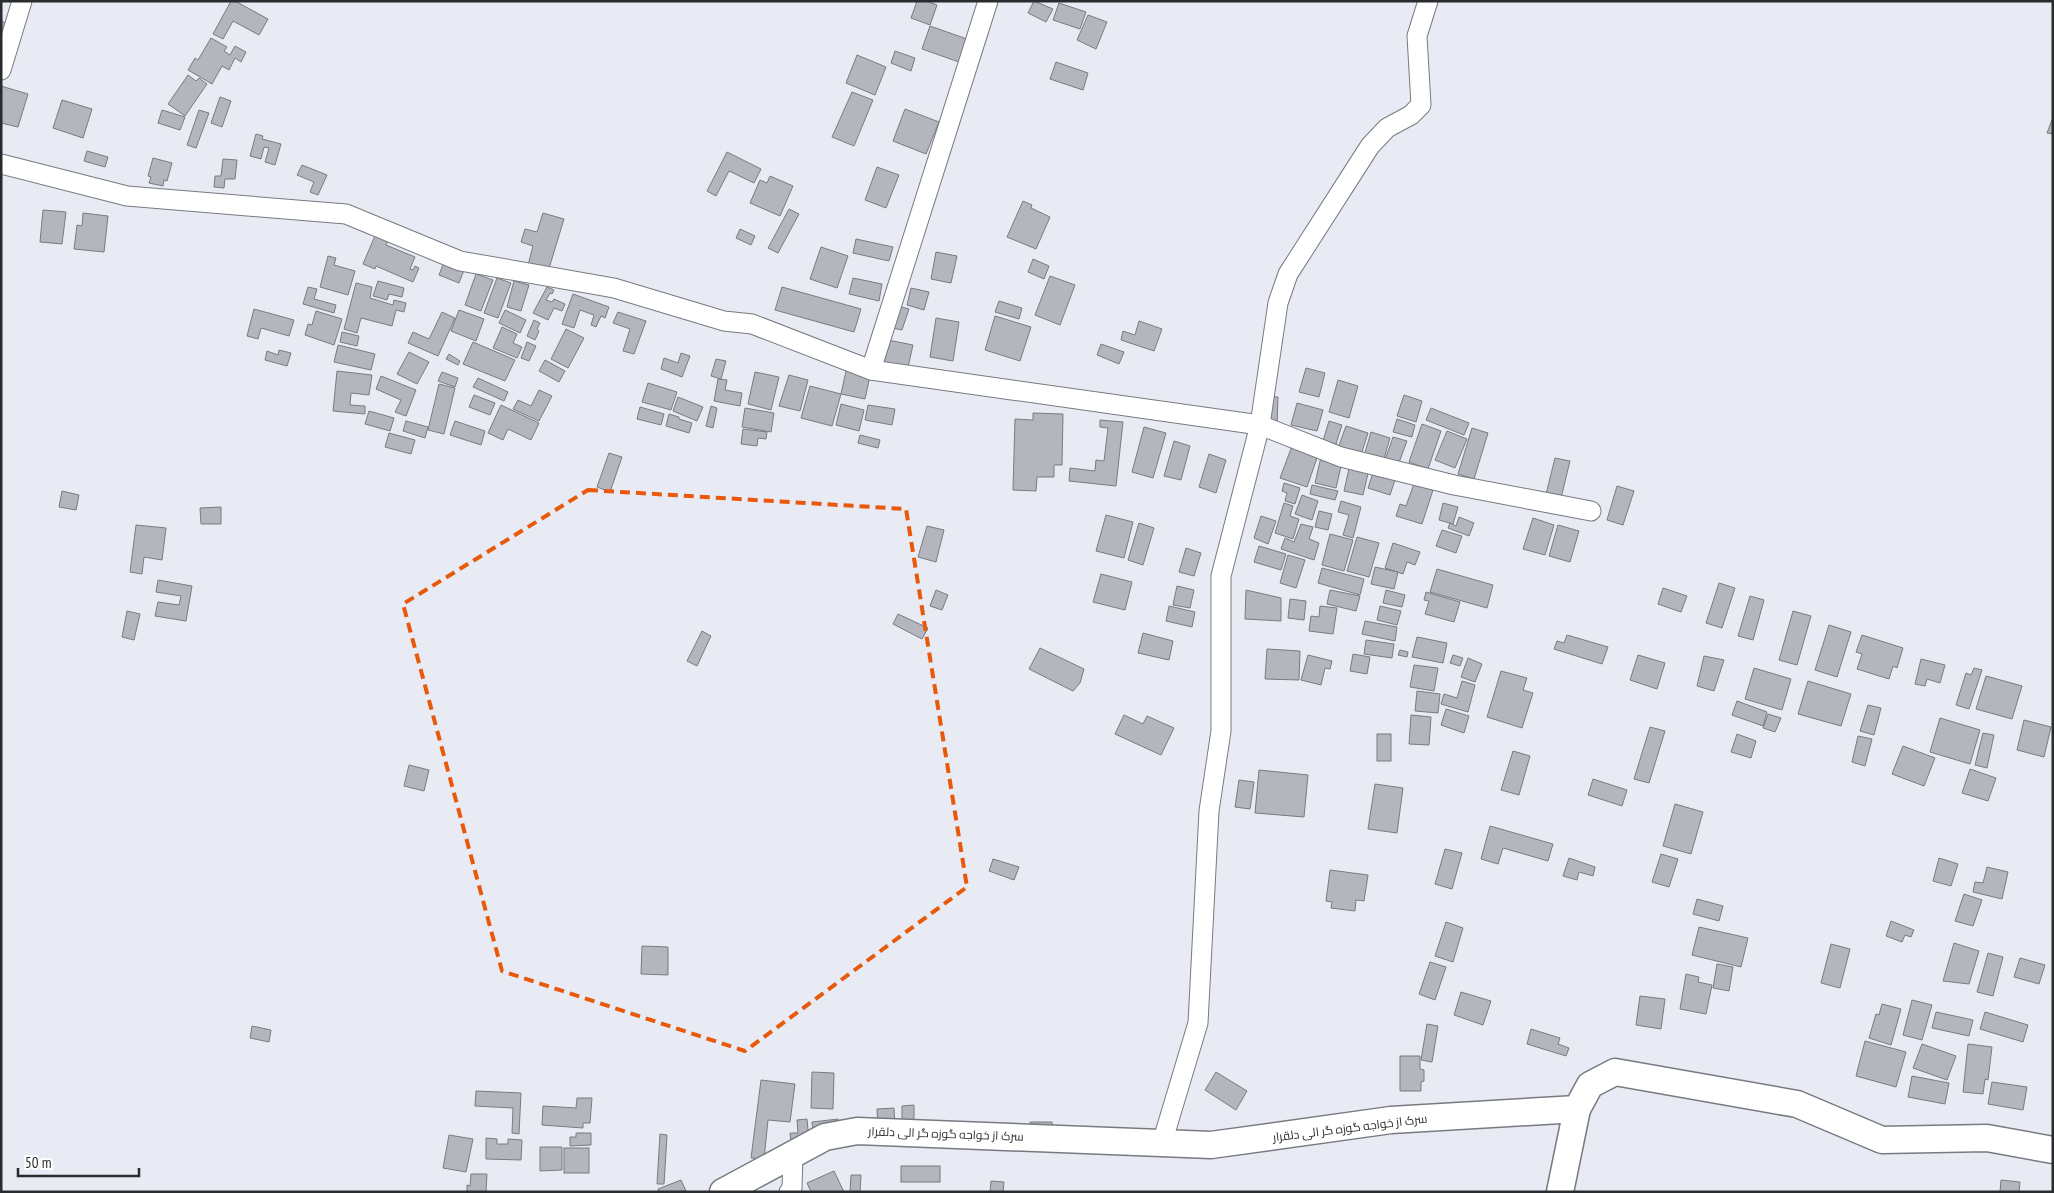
<svg xmlns="http://www.w3.org/2000/svg" width="2054" height="1193" font-family="'PT Sans Narrow',Cairo,sans-serif">
  <rect width="100%" height="100%" fill="#e8ebf3"/>
  <g fill="#b3b6bd" stroke="#787b81">
    <path d="M 231,1 L 235,1 L 268,19 L 259,35 L 233,21 L 223,39 L 213,34 Z"/>
    <path d="M 917,1 L 926,1 L 937,5 L 930,25 L 911,18 Z"/>
    <path d="M 1034,1 L 1053,9 L 1046,22 L 1028,13 Z"/>
    <path d="M 1059,3 L 1086,12 L 1080,29 L 1053,20 Z"/>
    <path d="M 1088,15 L 1107,22 L 1096,49 L 1077,40 Z"/>
    <path d="M 1,21 L 11,25 L 1,51 Z"/>
    <path d="M 930,26 L 967,39 L 959,62 L 922,49 Z"/>
    <path d="M 211,38 L 227,47 L 224,51 L 230,55 L 235,46 L 246,52 L 241,62 L 235,58 L 229,70 L 222,66 L 212,84 L 188,70 L 195,58 L 198,60 Z"/>
    <path d="M 895,51 L 915,58 L 911,71 L 891,63 Z"/>
    <path d="M 857,55 L 886,67 L 875,95 L 846,83 Z"/>
    <path d="M 1056,62 L 1088,73 L 1083,90 L 1050,79 Z"/>
    <path d="M 188,75 L 196,81 L 199,78 L 207,84 L 185,116 L 168,104 Z"/>
    <path d="M 1,86 L 28,94 L 18,127 L 1,123 Z"/>
    <path d="M 852,92 L 873,100 L 854,146 L 832,137 Z"/>
    <path d="M 220,97 L 231,101 L 222,127 L 211,123 Z"/>
    <path d="M 62,100 L 92,109 L 83,138 L 53,128 Z"/>
    <path d="M 905,109 L 939,122 L 926,154 L 893,141 Z"/>
    <path d="M 162,110 L 185,117 L 180,130 L 158,123 Z"/>
    <path d="M 199,110 L 209,113 L 196,148 L 187,145 Z"/>
    <path d="M 2053,117 L 2053,134 L 2047,133 Z"/>
    <path d="M 256,134 L 263,136 L 262,139 L 281,144 L 275,165 L 265,162 L 269,148 L 264,147 L 261,159 L 250,156 Z"/>
    <path d="M 87,151 L 108,157 L 105,167 L 84,161 Z"/>
    <path d="M 727,152 L 761,169 L 754,183 L 729,171 L 716,196 L 707,191 Z"/>
    <path d="M 153,158 L 172,163 L 167,181 L 164,180 L 163,186 L 149,183 L 151,177 L 148,176 Z"/>
    <path d="M 223,159 L 237,160 L 235,179 L 225,179 L 224,188 L 214,187 L 215,176 L 221,176 Z"/>
    <path d="M 302,165 L 327,175 L 318,195 L 310,192 L 314,182 L 297,175 Z"/>
    <path d="M 877,167 L 899,175 L 886,208 L 865,200 Z"/>
    <path d="M 770,176 L 793,186 L 780,216 L 750,203 L 760,180 L 767,183 Z"/>
    <path d="M 1023,201 L 1032,205 L 1031,208 L 1050,217 L 1036,249 L 1007,237 Z"/>
    <path d="M 789,209 L 799,214 L 778,253 L 768,248 Z"/>
    <path d="M 43,210 L 66,212 L 62,244 L 40,242 Z"/>
    <path d="M 83,213 L 108,216 L 104,252 L 74,249 L 77,225 L 82,226 Z"/>
    <path d="M 543,213 L 564,219 L 547,275 L 527,269 L 533,246 L 521,242 L 525,229 L 537,232 Z"/>
    <path d="M 740,229 L 755,236 L 751,245 L 736,238 Z"/>
    <path d="M 377,231 L 390,237 L 386,245 L 415,257 L 410,269 L 413,270 L 415,266 L 419,268 L 413,282 L 376,266 L 375,269 L 363,264 Z"/>
    <path d="M 856,239 L 893,247 L 889,261 L 853,253 Z"/>
    <path d="M 821,247 L 848,256 L 837,288 L 810,279 Z"/>
    <path d="M 936,252 L 957,256 L 951,283 L 931,279 Z"/>
    <path d="M 328,256 L 336,258 L 334,265 L 355,271 L 348,295 L 320,287 Z"/>
    <path d="M 1033,259 L 1049,266 L 1044,279 L 1028,272 Z"/>
    <path d="M 444,262 L 464,270 L 459,283 L 439,275 Z"/>
    <path d="M 476,274 L 493,280 L 481,311 L 465,305 Z"/>
    <path d="M 1050,276 L 1075,285 L 1060,325 L 1035,315 Z"/>
    <path d="M 497,278 L 511,283 L 498,318 L 484,313 Z"/>
    <path d="M 853,278 L 882,284 L 879,301 L 849,294 Z"/>
    <path d="M 378,281 L 404,288 L 402,297 L 389,294 L 387,300 L 373,296 Z"/>
    <path d="M 514,281 L 529,285 L 521,311 L 507,307 Z"/>
    <path d="M 356,283 L 372,287 L 370,298 L 393,305 L 394,300 L 406,303 L 404,312 L 396,310 L 392,326 L 361,318 L 357,333 L 344,329 Z"/>
    <path d="M 308,287 L 317,289 L 314,299 L 336,305 L 334,313 L 303,304 Z"/>
    <path d="M 547,287 L 554,290 L 552,294 L 550,293 L 546,300 L 552,302 L 554,299 L 565,304 L 562,311 L 554,308 L 548,320 L 533,313 Z"/>
    <path d="M 782,287 L 861,309 L 854,332 L 775,310 Z"/>
    <path d="M 911,288 L 929,292 L 924,310 L 907,305 Z"/>
    <path d="M 573,294 L 609,307 L 605,318 L 601,316 L 596,327 L 591,325 L 594,315 L 580,310 L 574,328 L 562,324 Z"/>
    <path d="M 999,301 L 1022,308 L 1019,319 L 995,312 Z"/>
    <path d="M 894,305 L 909,309 L 902,330 L 888,327 Z"/>
    <path d="M 254,309 L 294,320 L 289,336 L 261,328 L 258,339 L 247,336 Z"/>
    <path d="M 459,310 L 484,319 L 476,341 L 451,331 Z"/>
    <path d="M 505,310 L 526,320 L 520,333 L 499,323 Z"/>
    <path d="M 316,311 L 342,319 L 334,345 L 305,335 L 308,324 L 312,325 Z"/>
    <path d="M 442,312 L 455,318 L 438,356 L 408,343 L 413,332 L 429,339 Z"/>
    <path d="M 618,312 L 646,321 L 634,354 L 623,351 L 630,329 L 613,323 Z"/>
    <path d="M 995,316 L 1031,327 L 1020,361 L 985,350 Z"/>
    <path d="M 936,318 L 959,322 L 953,361 L 930,357 Z"/>
    <path d="M 534,320 L 540,323 L 537,329 L 539,331 L 535,340 L 527,336 Z"/>
    <path d="M 1139,321 L 1162,329 L 1154,351 L 1121,340 L 1123,331 L 1135,335 Z"/>
    <path d="M 502,327 L 517,334 L 513,343 L 522,347 L 517,358 L 493,348 Z"/>
    <path d="M 566,329 L 584,338 L 568,368 L 551,359 Z"/>
    <path d="M 342,332 L 359,336 L 357,346 L 340,342 Z"/>
    <path d="M 888,340 L 913,345 L 908,367 L 883,362 Z"/>
    <path d="M 473,342 L 515,360 L 505,381 L 463,364 Z"/>
    <path d="M 527,342 L 536,346 L 529,361 L 521,358 Z"/>
    <path d="M 1101,344 L 1124,352 L 1119,364 L 1097,355 Z"/>
    <path d="M 338,345 L 375,354 L 371,370 L 334,362 Z"/>
    <path d="M 279,350 L 291,353 L 287,366 L 265,360 L 267,351 L 278,355 Z"/>
    <path d="M 409,352 L 429,362 L 417,384 L 397,374 Z"/>
    <path d="M 681,353 L 690,356 L 682,377 L 661,369 L 664,358 L 678,363 Z"/>
    <path d="M 449,354 L 460,361 L 458,365 L 446,359 Z"/>
    <path d="M 716,359 L 726,361 L 721,379 L 711,376 Z"/>
    <path d="M 545,360 L 565,371 L 559,382 L 539,371 Z"/>
    <path d="M 1306,368 L 1325,373 L 1319,397 L 1299,392 Z"/>
    <path d="M 337,371 L 372,375 L 369,395 L 351,393 L 350,405 L 365,406 L 365,414 L 333,411 Z"/>
    <path d="M 846,371 L 870,376 L 865,399 L 841,394 Z"/>
    <path d="M 442,372 L 458,378 L 455,387 L 438,381 Z"/>
    <path d="M 755,372 L 779,377 L 771,410 L 748,404 Z"/>
    <path d="M 789,375 L 808,380 L 800,411 L 779,406 Z"/>
    <path d="M 381,376 L 416,390 L 406,416 L 395,412 L 401,400 L 376,389 Z"/>
    <path d="M 478,378 L 508,392 L 504,401 L 473,387 Z"/>
    <path d="M 718,379 L 727,380 L 725,390 L 742,393 L 740,406 L 714,401 Z"/>
    <path d="M 1338,380 L 1358,386 L 1349,418 L 1329,412 Z"/>
    <path d="M 648,383 L 677,392 L 671,410 L 642,402 Z"/>
    <path d="M 439,384 L 455,388 L 444,434 L 428,430 Z"/>
    <path d="M 810,386 L 841,394 L 832,426 L 801,418 Z"/>
    <path d="M 539,390 L 552,396 L 539,421 L 513,409 L 518,400 L 531,406 Z"/>
    <path d="M 474,395 L 495,403 L 490,415 L 469,407 Z"/>
    <path d="M 1404,395 L 1422,401 L 1416,422 L 1397,416 Z"/>
    <path d="M 1266,396 L 1278,397 L 1277,426 L 1265,425 Z"/>
    <path d="M 678,397 L 703,407 L 697,421 L 673,411 Z"/>
    <path d="M 1297,403 L 1323,410 L 1317,431 L 1291,425 Z"/>
    <path d="M 841,404 L 864,410 L 859,431 L 836,425 Z"/>
    <path d="M 501,405 L 539,423 L 531,440 L 508,429 L 503,440 L 488,433 Z"/>
    <path d="M 868,405 L 895,409 L 892,425 L 865,420 Z"/>
    <path d="M 711,406 L 717,408 L 713,428 L 706,426 Z"/>
    <path d="M 640,407 L 664,414 L 661,425 L 637,419 Z"/>
    <path d="M 745,408 L 774,413 L 771,432 L 742,427 Z"/>
    <path d="M 1431,408 L 1469,423 L 1464,435 L 1426,420 Z"/>
    <path d="M 369,411 L 394,418 L 390,431 L 365,424 Z"/>
    <path d="M 1033,413 L 1063,414 L 1062,465 L 1054,465 L 1054,477 L 1037,477 L 1036,491 L 1013,490 L 1015,419 L 1033,420 Z"/>
    <path d="M 669,414 L 679,417 L 679,419 L 692,423 L 689,433 L 666,426 Z"/>
    <path d="M 1397,419 L 1415,425 L 1412,437 L 1393,432 Z"/>
    <path d="M 1100,420 L 1123,422 L 1116,486 L 1069,481 L 1070,468 L 1095,471 L 1096,460 L 1104,461 L 1108,428 L 1100,427 Z"/>
    <path d="M 406,421 L 428,427 L 425,438 L 403,431 Z"/>
    <path d="M 455,421 L 485,431 L 481,445 L 450,435 Z"/>
    <path d="M 1329,421 L 1342,425 L 1336,444 L 1323,441 Z"/>
    <path d="M 1422,424 L 1441,431 L 1428,469 L 1409,462 Z"/>
    <path d="M 1346,426 L 1368,433 L 1361,455 L 1338,448 Z"/>
    <path d="M 1144,427 L 1166,433 L 1153,478 L 1132,472 Z"/>
    <path d="M 1472,428 L 1488,433 L 1474,479 L 1458,474 Z"/>
    <path d="M 743,429 L 767,432 L 766,439 L 758,438 L 757,446 L 741,444 Z"/>
    <path d="M 1447,431 L 1467,439 L 1455,468 L 1435,460 Z"/>
    <path d="M 1371,432 L 1390,438 L 1383,462 L 1364,456 Z"/>
    <path d="M 389,433 L 415,440 L 411,454 L 385,447 Z"/>
    <path d="M 860,435 L 880,440 L 878,448 L 858,443 Z"/>
    <path d="M 1393,437 L 1407,441 L 1397,468 L 1384,463 Z"/>
    <path d="M 1174,441 L 1190,446 L 1181,480 L 1164,476 Z"/>
    <path d="M 1292,446 L 1318,455 L 1307,487 L 1280,478 Z"/>
    <path d="M 609,453 L 622,457 L 610,492 L 597,487 Z"/>
    <path d="M 1209,454 L 1226,460 L 1216,493 L 1199,487 Z"/>
    <path d="M 1321,457 L 1342,462 L 1336,488 L 1315,483 Z"/>
    <path d="M 1555,458 L 1570,461 L 1561,498 L 1546,494 Z"/>
    <path d="M 1350,464 L 1369,469 L 1363,495 L 1344,491 Z"/>
    <path d="M 1374,470 L 1396,477 L 1390,495 L 1368,488 Z"/>
    <path d="M 1415,481 L 1434,487 L 1422,524 L 1396,516 L 1400,504 L 1406,506 Z"/>
    <path d="M 1284,483 L 1300,488 L 1295,504 L 1285,501 L 1287,493 L 1282,491 Z"/>
    <path d="M 1312,485 L 1338,491 L 1335,500 L 1310,494 Z"/>
    <path d="M 1617,486 L 1634,491 L 1623,525 L 1607,520 Z"/>
    <path d="M 62,491 L 79,495 L 76,510 L 59,507 Z"/>
    <path d="M 1302,495 L 1318,501 L 1312,520 L 1295,514 Z"/>
    <path d="M 1341,501 L 1361,507 L 1353,538 L 1343,535 L 1349,515 L 1338,512 Z"/>
    <path d="M 1284,503 L 1293,506 L 1290,516 L 1299,519 L 1293,539 L 1275,533 Z"/>
    <path d="M 1443,503 L 1458,507 L 1453,524 L 1439,520 Z"/>
    <path d="M 221,507 L 221,524 L 201,524 L 200,508 Z"/>
    <path d="M 1319,511 L 1332,514 L 1328,530 L 1315,527 Z"/>
    <path d="M 1106,515 L 1133,522 L 1124,558 L 1096,551 Z"/>
    <path d="M 1261,516 L 1276,521 L 1268,544 L 1254,538 Z"/>
    <path d="M 1459,517 L 1474,523 L 1469,536 L 1448,528 L 1450,523 L 1456,526 Z"/>
    <path d="M 1533,518 L 1554,525 L 1545,555 L 1523,549 Z"/>
    <path d="M 1139,523 L 1154,528 L 1143,565 L 1128,560 Z"/>
    <path d="M 1301,524 L 1313,527 L 1309,539 L 1319,543 L 1314,560 L 1281,549 L 1285,538 L 1294,542 Z"/>
    <path d="M 136,525 L 166,528 L 162,560 L 144,557 L 142,574 L 130,572 Z"/>
    <path d="M 1558,525 L 1579,531 L 1570,562 L 1549,556 Z"/>
    <path d="M 927,526 L 944,530 L 936,562 L 918,557 Z"/>
    <path d="M 1442,530 L 1462,536 L 1456,553 L 1436,546 Z"/>
    <path d="M 1330,534 L 1353,540 L 1344,571 L 1322,565 Z"/>
    <path d="M 1357,537 L 1379,543 L 1369,577 L 1347,571 Z"/>
    <path d="M 1393,543 L 1420,552 L 1415,565 L 1407,562 L 1403,574 L 1385,568 Z"/>
    <path d="M 1259,546 L 1286,554 L 1281,570 L 1254,562 Z"/>
    <path d="M 1186,548 L 1201,553 L 1194,576 L 1179,572 Z"/>
    <path d="M 1288,555 L 1305,560 L 1296,588 L 1280,583 Z"/>
    <path d="M 1375,567 L 1398,572 L 1394,589 L 1371,584 Z"/>
    <path d="M 1322,568 L 1364,579 L 1360,595 L 1318,583 Z"/>
    <path d="M 1437,569 L 1493,585 L 1487,608 L 1430,592 Z"/>
    <path d="M 1101,574 L 1132,582 L 1125,610 L 1093,602 Z"/>
    <path d="M 158,580 L 192,586 L 186,621 L 155,616 L 158,602 L 179,605 L 181,596 L 156,592 Z"/>
    <path d="M 1719,583 L 1735,588 L 1722,628 L 1706,623 Z"/>
    <path d="M 1177,586 L 1194,590 L 1190,608 L 1173,605 Z"/>
    <path d="M 1663,588 L 1687,596 L 1681,612 L 1658,604 Z"/>
    <path d="M 936,590 L 948,595 L 942,610 L 930,606 Z"/>
    <path d="M 1246,590 L 1281,598 L 1281,621 L 1245,619 Z"/>
    <path d="M 1330,590 L 1360,596 L 1356,611 L 1327,604 Z"/>
    <path d="M 1386,590 L 1405,595 L 1402,607 L 1383,603 Z"/>
    <path d="M 1426,592 L 1460,602 L 1454,622 L 1425,614 L 1429,601 L 1424,600 Z"/>
    <path d="M 1750,596 L 1764,600 L 1753,640 L 1738,636 Z"/>
    <path d="M 1290,599 L 1306,601 L 1304,620 L 1288,618 Z"/>
    <path d="M 1169,606 L 1195,612 L 1192,627 L 1166,621 Z"/>
    <path d="M 1320,606 L 1337,608 L 1333,634 L 1309,631 L 1311,616 L 1319,617 Z"/>
    <path d="M 1380,606 L 1401,611 L 1397,625 L 1377,620 Z"/>
    <path d="M 127,611 L 140,614 L 134,640 L 122,637 Z"/>
    <path d="M 1793,611 L 1811,616 L 1797,665 L 1779,660 Z"/>
    <path d="M 898,614 L 928,628 L 922,639 L 893,624 Z"/>
    <path d="M 1365,621 L 1397,627 L 1395,641 L 1362,634 Z"/>
    <path d="M 1829,625 L 1851,632 L 1837,677 L 1815,670 Z"/>
    <path d="M 702,631 L 711,636 L 697,666 L 687,661 Z"/>
    <path d="M 1143,633 L 1173,641 L 1169,660 L 1138,653 Z"/>
    <path d="M 1567,635 L 1608,647 L 1602,664 L 1554,649 L 1557,641 L 1564,643 Z"/>
    <path d="M 1862,635 L 1903,648 L 1897,668 L 1893,666 L 1889,679 L 1857,669 L 1862,654 L 1856,652 Z"/>
    <path d="M 1417,637 L 1447,643 L 1443,663 L 1412,657 Z"/>
    <path d="M 1366,640 L 1394,644 L 1392,658 L 1364,654 Z"/>
    <path d="M 1040,648 L 1084,669 L 1080,683 L 1073,691 L 1029,669 Z"/>
    <path d="M 1267,649 L 1300,651 L 1299,680 L 1265,679 Z"/>
    <path d="M 1400,650 L 1408,652 L 1407,657 L 1398,655 Z"/>
    <path d="M 1353,654 L 1370,657 L 1367,674 L 1350,671 Z"/>
    <path d="M 1308,655 L 1332,661 L 1330,669 L 1325,668 L 1321,685 L 1301,680 Z"/>
    <path d="M 1453,655 L 1463,658 L 1460,666 L 1450,663 Z"/>
    <path d="M 1638,655 L 1665,663 L 1657,689 L 1630,680 Z"/>
    <path d="M 1704,656 L 1724,660 L 1714,691 L 1697,686 Z"/>
    <path d="M 1468,658 L 1482,664 L 1475,682 L 1461,677 Z"/>
    <path d="M 1921,659 L 1945,665 L 1940,683 L 1927,679 L 1925,686 L 1915,684 Z"/>
    <path d="M 1414,665 L 1438,668 L 1434,691 L 1410,687 Z"/>
    <path d="M 1754,668 L 1791,679 L 1782,710 L 1745,699 Z"/>
    <path d="M 1974,668 L 1982,670 L 1969,709 L 1956,705 L 1966,673 L 1971,675 Z"/>
    <path d="M 1501,671 L 1527,678 L 1523,690 L 1533,693 L 1522,728 L 1487,717 Z"/>
    <path d="M 1986,676 L 2022,686 L 2012,719 L 1976,709 Z"/>
    <path d="M 1462,681 L 1475,685 L 1468,712 L 1441,704 L 1444,694 L 1457,698 Z"/>
    <path d="M 1808,681 L 1851,694 L 1841,726 L 1798,714 Z"/>
    <path d="M 1417,691 L 1440,694 L 1438,713 L 1415,711 Z"/>
    <path d="M 1737,701 L 1767,712 L 1763,726 L 1732,715 Z"/>
    <path d="M 1868,705 L 1881,708 L 1874,735 L 1860,731 Z"/>
    <path d="M 1446,709 L 1469,716 L 1464,733 L 1441,725 Z"/>
    <path d="M 1768,714 L 1781,718 L 1775,732 L 1763,728 Z"/>
    <path d="M 1124,715 L 1143,724 L 1147,716 L 1174,728 L 1161,755 L 1115,734 Z"/>
    <path d="M 1411,715 L 1431,717 L 1429,745 L 1409,744 Z"/>
    <path d="M 1940,718 L 1980,730 L 1970,764 L 1930,752 Z"/>
    <path d="M 2024,720 L 2051,727 L 2044,757 L 2017,750 Z"/>
    <path d="M 1650,727 L 1665,731 L 1649,783 L 1634,779 Z"/>
    <path d="M 1983,733 L 1994,735 L 1987,768 L 1975,765 Z"/>
    <rect x="1377" y="734" width="14" height="27"/>
    <path d="M 1737,734 L 1756,741 L 1751,758 L 1731,752 Z"/>
    <path d="M 1858,736 L 1872,739 L 1865,766 L 1852,762 Z"/>
    <path d="M 1903,746 L 1935,758 L 1924,786 L 1892,774 Z"/>
    <path d="M 1513,751 L 1530,756 L 1519,795 L 1501,790 Z"/>
    <path d="M 409,765 L 429,770 L 424,791 L 404,786 Z"/>
    <path d="M 1970,769 L 1996,778 L 1988,801 L 1962,793 Z"/>
    <path d="M 1259,770 L 1308,775 L 1304,817 L 1255,813 Z"/>
    <path d="M 1593,779 L 1627,790 L 1622,806 L 1588,795 Z"/>
    <path d="M 1239,780 L 1254,782 L 1250,809 L 1235,807 Z"/>
    <path d="M 1375,784 L 1403,788 L 1397,833 L 1368,829 Z"/>
    <path d="M 1675,804 L 1703,812 L 1691,854 L 1663,846 Z"/>
    <path d="M 1490,826 L 1553,844 L 1548,861 L 1503,848 L 1498,864 L 1481,859 Z"/>
    <path d="M 1445,849 L 1462,853 L 1452,889 L 1435,884 Z"/>
    <path d="M 1661,854 L 1678,859 L 1669,887 L 1652,882 Z"/>
    <path d="M 1569,858 L 1595,867 L 1593,876 L 1579,872 L 1577,880 L 1563,876 Z"/>
    <path d="M 1939,858 L 1958,864 L 1951,886 L 1933,881 Z"/>
    <path d="M 993,859 L 1019,867 L 1014,880 L 989,871 Z"/>
    <path d="M 1987,867 L 2008,872 L 2002,899 L 1973,892 L 1975,882 L 1983,883 Z"/>
    <path d="M 1330,870 L 1368,875 L 1364,901 L 1356,900 L 1355,911 L 1331,908 L 1332,902 L 1326,901 Z"/>
    <path d="M 1964,894 L 1982,900 L 1973,926 L 1955,921 Z"/>
    <path d="M 1697,899 L 1723,906 L 1719,921 L 1693,914 Z"/>
    <path d="M 1891,921 L 1914,930 L 1911,937 L 1905,935 L 1902,942 L 1886,936 Z"/>
    <path d="M 1446,922 L 1463,928 L 1453,962 L 1435,956 Z"/>
    <path d="M 1699,927 L 1748,938 L 1741,967 L 1692,955 Z"/>
    <path d="M 1954,943 L 1979,951 L 1969,984 L 1943,981 Z"/>
    <path d="M 1831,944 L 1850,949 L 1840,988 L 1821,983 Z"/>
    <path d="M 642,946 L 668,947 L 668,975 L 641,974 Z"/>
    <path d="M 1988,953 L 2003,957 L 1993,996 L 1977,992 Z"/>
    <path d="M 2020,958 L 2045,965 L 2039,984 L 2014,977 Z"/>
    <path d="M 1430,962 L 1446,967 L 1435,1000 L 1419,994 Z"/>
    <path d="M 1717,964 L 1733,967 L 1729,991 L 1713,988 Z"/>
    <path d="M 1686,974 L 1699,977 L 1698,982 L 1712,985 L 1706,1014 L 1680,1009 Z"/>
    <path d="M 1461,992 L 1491,1001 L 1483,1025 L 1454,1015 Z"/>
    <path d="M 1640,996 L 1665,999 L 1661,1029 L 1636,1025 Z"/>
    <path d="M 1912,1000 L 1932,1005 L 1922,1040 L 1903,1035 Z"/>
    <path d="M 1882,1004 L 1901,1009 L 1891,1045 L 1869,1038 L 1876,1014 L 1879,1015 Z"/>
    <path d="M 1936,1012 L 1973,1020 L 1969,1036 L 1932,1028 Z"/>
    <path d="M 1985,1012 L 2028,1025 L 2023,1042 L 1980,1029 Z"/>
    <path d="M 1427,1024 L 1438,1026 L 1432,1062 L 1421,1060 Z"/>
    <path d="M 252,1026 L 271,1030 L 269,1042 L 250,1038 Z"/>
    <path d="M 1531,1029 L 1560,1038 L 1558,1044 L 1569,1048 L 1566,1056 L 1527,1044 Z"/>
    <path d="M 1865,1041 L 1906,1052 L 1896,1087 L 1856,1076 Z"/>
    <path d="M 1922,1044 L 1956,1056 L 1947,1080 L 1913,1068 Z"/>
    <path d="M 1968,1044 L 1992,1047 L 1988,1080 L 1985,1079 L 1983,1094 L 1963,1092 Z"/>
    <path d="M 1400,1056 L 1420,1056 L 1420,1069 L 1424,1070 L 1424,1081 L 1421,1082 L 1421,1091 L 1400,1091 Z"/>
    <path d="M 812,1072 L 834,1073 L 833,1109 L 811,1108 Z"/>
    <path d="M 1216,1072 L 1247,1091 L 1236,1110 L 1205,1090 Z"/>
    <path d="M 1912,1076 L 1949,1083 L 1945,1104 L 1908,1097 Z"/>
    <path d="M 761,1080 L 795,1084 L 790,1122 L 768,1120 L 764,1159 L 751,1158 Z"/>
    <path d="M 1992,1082 L 2027,1087 L 2023,1110 L 1988,1104 Z"/>
    <path d="M 476,1091 L 521,1093 L 519,1134 L 512,1133 L 513,1108 L 475,1106 Z"/>
    <path d="M 577,1098 L 592,1098 L 590,1123 L 583,1123 L 583,1128 L 542,1125 L 543,1106 L 576,1108 Z"/>
    <path d="M 914,1105 L 914,1127 L 902,1127 L 902,1106 Z"/>
    <path d="M 894,1108 L 895,1128 L 878,1129 L 877,1109 Z"/>
    <path d="M 807,1119 L 809,1141 L 791,1143 L 790,1133 L 798,1133 L 797,1120 Z"/>
    <path d="M 838,1119 L 840,1129 L 813,1132 L 812,1122 Z"/>
    <path d="M 1030,1122 L 1052,1122 L 1053,1133 L 1031,1134 Z"/>
    <path d="M 576,1133 L 591,1133 L 591,1145 L 570,1146 L 570,1137 L 576,1137 Z"/>
    <path d="M 660,1134 L 667,1135 L 664,1184 L 657,1184 Z"/>
    <path d="M 449,1135 L 473,1139 L 466,1172 L 443,1168 Z"/>
    <path d="M 486,1138 L 497,1139 L 497,1144 L 508,1144 L 508,1139 L 522,1140 L 521,1160 L 486,1159 Z"/>
    <path d="M 540,1147 L 562,1147 L 562,1170 L 540,1171 Z"/>
    <rect x="564" y="1148" width="25" height="25"/>
    <rect x="901" y="1166" width="39" height="16"/>
    <path d="M 834,1171 L 844,1192 L 811,1192 L 807,1183 Z"/>
    <path d="M 471,1174 L 487,1174 L 486,1192 L 467,1192 L 467,1185 L 470,1186 Z"/>
    <path d="M 851,1175 L 861,1175 L 860,1192 L 850,1192 Z"/>
    <path d="M 681,1180 L 686,1191 L 659,1192 L 658,1189 Z"/>
    <path d="M 2001,1180 L 2020,1182 L 2019,1192 L 2000,1192 Z"/>
    <path d="M 991,1181 L 1004,1182 L 1003,1192 L 990,1192 Z"/>
  </g>
  <g fill="none" stroke-linecap="round" stroke-linejoin="round">
    <g stroke="#777a80" stroke-width="21">
      <g id="street">
        <path d="M 1,70 L 22,1"/>
        <path d="M 1,164 L 127,196 L 346,214 L 460,261 L 614,288 L 724,321 L 752,324 L 871,370 L 1260,425 L 1341,457 L 1454,485 L 1591,511"/>
        <path d="M 871,370 L 988,1"/>
        <path d="M 1162,1143 L 1198,1023 L 1209,811 L 1221,731 L 1221,576 L 1260,425 L 1278,303 L 1288,274 L 1370,146 L 1387,128 L 1411,115 L 1421,105 L 1417,36 L 1428,1"/>
        <path d="M 789,1192 L 792,1189 L 793,1154"/>
      </g>
    </g>
    <g stroke="#777a80" stroke-width="29">
      <g id="secondary">
        <path d="M 723,1192 L 825,1137 L 857,1131 L 1211,1145 L 1391,1120 L 1577,1109 L 1590,1085 L 1615,1072 L 1797,1104 L 1882,1140 L 1987,1138 L 2053,1150"/>
        <path d="M 1560,1192 L 1577,1109"/>
      </g>
    </g>
    <use href="#street" stroke="#fff" stroke-width="19"/>
    <use href="#secondary" stroke="#fff" stroke-width="26"/>
  </g>
  <path fill="none" stroke="#e8590c" stroke-width="4" stroke-dasharray="10 6" stroke-linejoin="round" d="M 588,490 L 906,509 L 967,887 L 745,1051 L 502,971 L 403,604 Z"/>
  <g text-anchor="middle" stroke-width="4.5" stroke-linejoin="round" paint-order="stroke">
    <g font-size="12" fill="#2a2b2e" stroke="#fff">
      <text transform="translate(1350 1128) rotate(-7)" y="4">سرک از خواجه گوزه گر الی دلقرار</text>
      <text transform="translate(946 1134) rotate(2)" y="4">سرک از خواجه گوزه گر الی دلقرار</text>
    </g>
  </g>
  <rect width="2054" height="1193" fill="none" stroke="#2a2b2e" stroke-width="5"/>
  <path d="M18 1168v8h121v-8" fill="none" stroke="#2a2b2e" stroke-width="2.5"/>
  <text x="25" y="1168" font-size="15" fill="#2a2b2e" stroke="#ffffff" stroke-width="4" paint-order="stroke">50 m</text>
</svg>
